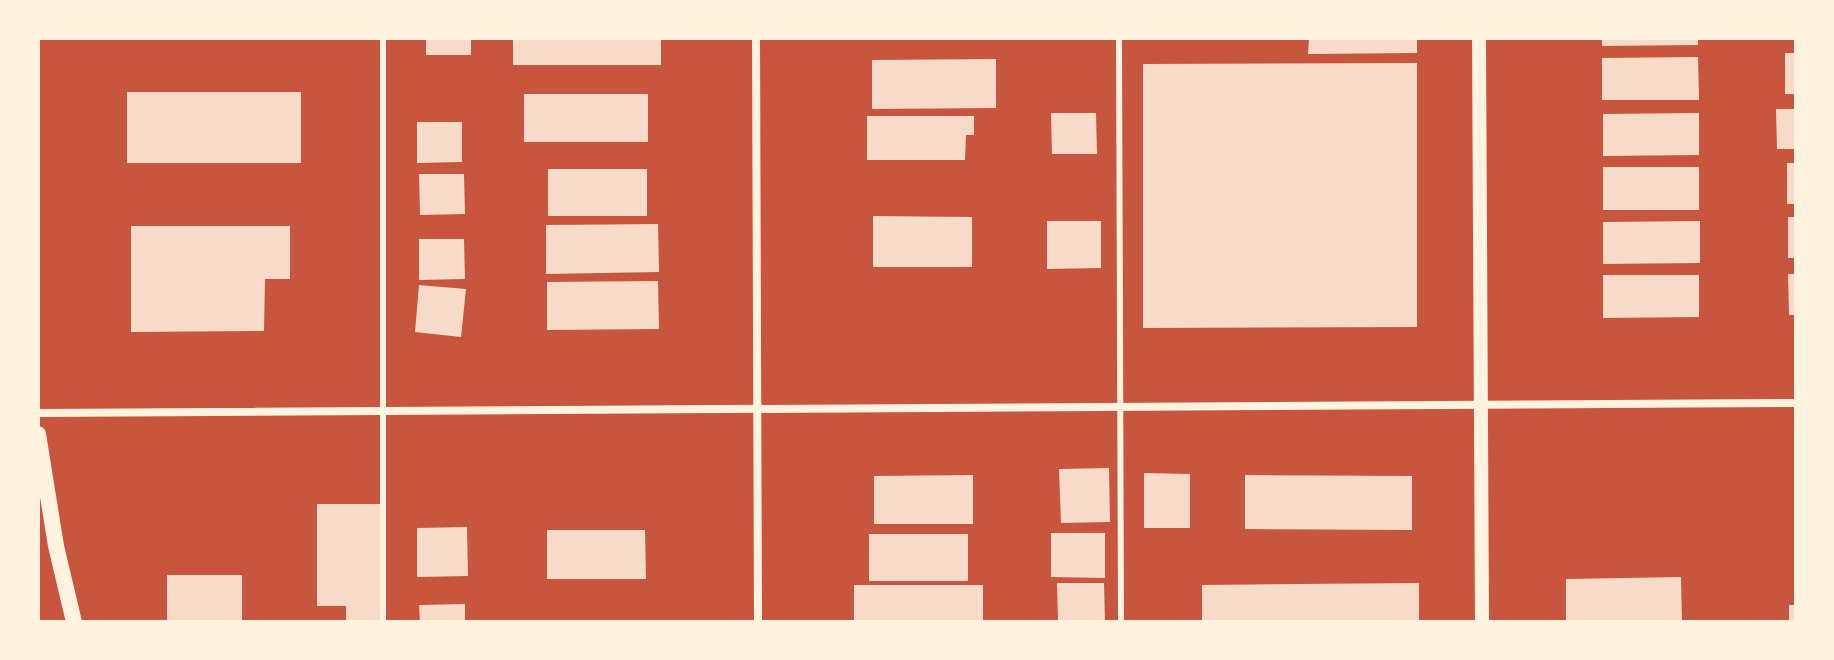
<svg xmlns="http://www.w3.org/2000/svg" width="1834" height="660" font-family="'Varela Round',sans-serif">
  <rect width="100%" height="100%" fill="#c8553d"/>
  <g fill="#f7dbc8">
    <rect x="426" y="38" width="45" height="17"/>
    <rect x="513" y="38" width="148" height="27"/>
    <path d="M 1309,38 L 1417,38 L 1417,53 L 1308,54 Z"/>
    <path d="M 1602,38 L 1698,38 L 1698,45 L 1602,46 Z"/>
    <rect x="1785" y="53" width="11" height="41"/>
    <path d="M 1698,57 L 1699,100 L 1602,100 L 1602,58 Z"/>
    <path d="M 996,59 L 996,108 L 872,109 L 872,60 Z"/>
    <path d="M 1417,63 L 1417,327 L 1143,328 L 1143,64 Z"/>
    <rect x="127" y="92" width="174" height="71"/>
    <rect x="524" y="94" width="124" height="48"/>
    <path d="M 1776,109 L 1796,109 L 1796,149 L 1777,149 Z"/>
    <path d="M 1051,113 L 1096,113 L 1097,154 L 1052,154 Z"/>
    <path d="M 1699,113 L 1699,155 L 1603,156 L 1603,114 Z"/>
    <path d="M 867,116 L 974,116 L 974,135 L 966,135 L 965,160 L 867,160 Z"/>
    <path d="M 417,122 L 462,122 L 462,162 L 417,163 Z"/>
    <rect x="1787" y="163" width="9" height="41"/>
    <rect x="1603" y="167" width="96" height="43"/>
    <rect x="548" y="169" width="99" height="47"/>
    <path d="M 419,174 L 464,174 L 465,214 L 420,215 Z"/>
    <path d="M 873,216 L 972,217 L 972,267 L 873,267 Z"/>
    <rect x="1788" y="217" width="8" height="41"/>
    <path d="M 1047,221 L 1101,221 L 1101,268 L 1047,269 Z"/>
    <path d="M 1700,221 L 1700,263 L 1603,264 L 1603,222 Z"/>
    <path d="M 658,224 L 659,272 L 546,274 L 546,225 Z"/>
    <path d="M 131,226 L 290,226 L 290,279 L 265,279 L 264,331 L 131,332 Z"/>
    <path d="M 419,239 L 464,239 L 465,279 L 419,280 Z"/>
    <path d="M 1788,274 L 1796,274 L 1796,315 L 1789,315 Z"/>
    <path d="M 1603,275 L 1699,275 L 1699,317 L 1603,318 Z"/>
    <path d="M 658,281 L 659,329 L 547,330 L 547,282 Z"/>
    <path d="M 419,285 L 466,289 L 461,337 L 415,332 Z"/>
    <path d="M 1109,468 L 1110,522 L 1061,523 L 1059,469 Z"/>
    <path d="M 1144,473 L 1190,474 L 1190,528 L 1144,528 Z"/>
    <path d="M 973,475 L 973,524 L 874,524 L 874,476 Z"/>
    <path d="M 1245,475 L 1412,476 L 1412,530 L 1245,529 Z"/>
    <path d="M 317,504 L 380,504 L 380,622 L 346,622 L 346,606 L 317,606 Z"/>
    <path d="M 467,527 L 468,576 L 417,577 L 417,528 Z"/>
    <path d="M 547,530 L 645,530 L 646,579 L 547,579 Z"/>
    <path d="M 1051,533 L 1105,533 L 1105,578 L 1051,577 Z"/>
    <rect x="869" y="534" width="99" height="47"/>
    <rect x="167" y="575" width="75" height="47"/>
    <path d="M 1681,577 L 1682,622 L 1566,622 L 1566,579 Z"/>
    <path d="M 1057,583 L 1104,583 L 1105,622 L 1058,622 Z"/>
    <path d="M 1419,583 L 1419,622 L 1202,622 L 1202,585 Z"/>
    <rect x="854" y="585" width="129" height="37"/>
    <path d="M 465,604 L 465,622 L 420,622 L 419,605 Z"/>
    <rect x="1789" y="605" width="7" height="17"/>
  </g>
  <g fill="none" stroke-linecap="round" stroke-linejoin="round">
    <g stroke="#fff3e0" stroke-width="6">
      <path d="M 383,38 L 383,622"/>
      <path d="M 1119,38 L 1121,622"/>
    </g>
    <g stroke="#fff3e0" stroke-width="8">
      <path d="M 756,38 L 758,622"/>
      <path d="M 38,413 L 1796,403"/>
    </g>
    <path stroke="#fff3e0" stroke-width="14" d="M 1479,38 L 1482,622"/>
    <path stroke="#fff3e0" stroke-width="16" d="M 38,434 L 56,546 L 74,622"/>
  </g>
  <rect width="1834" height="660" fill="none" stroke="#fff3e0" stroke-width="80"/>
</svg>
